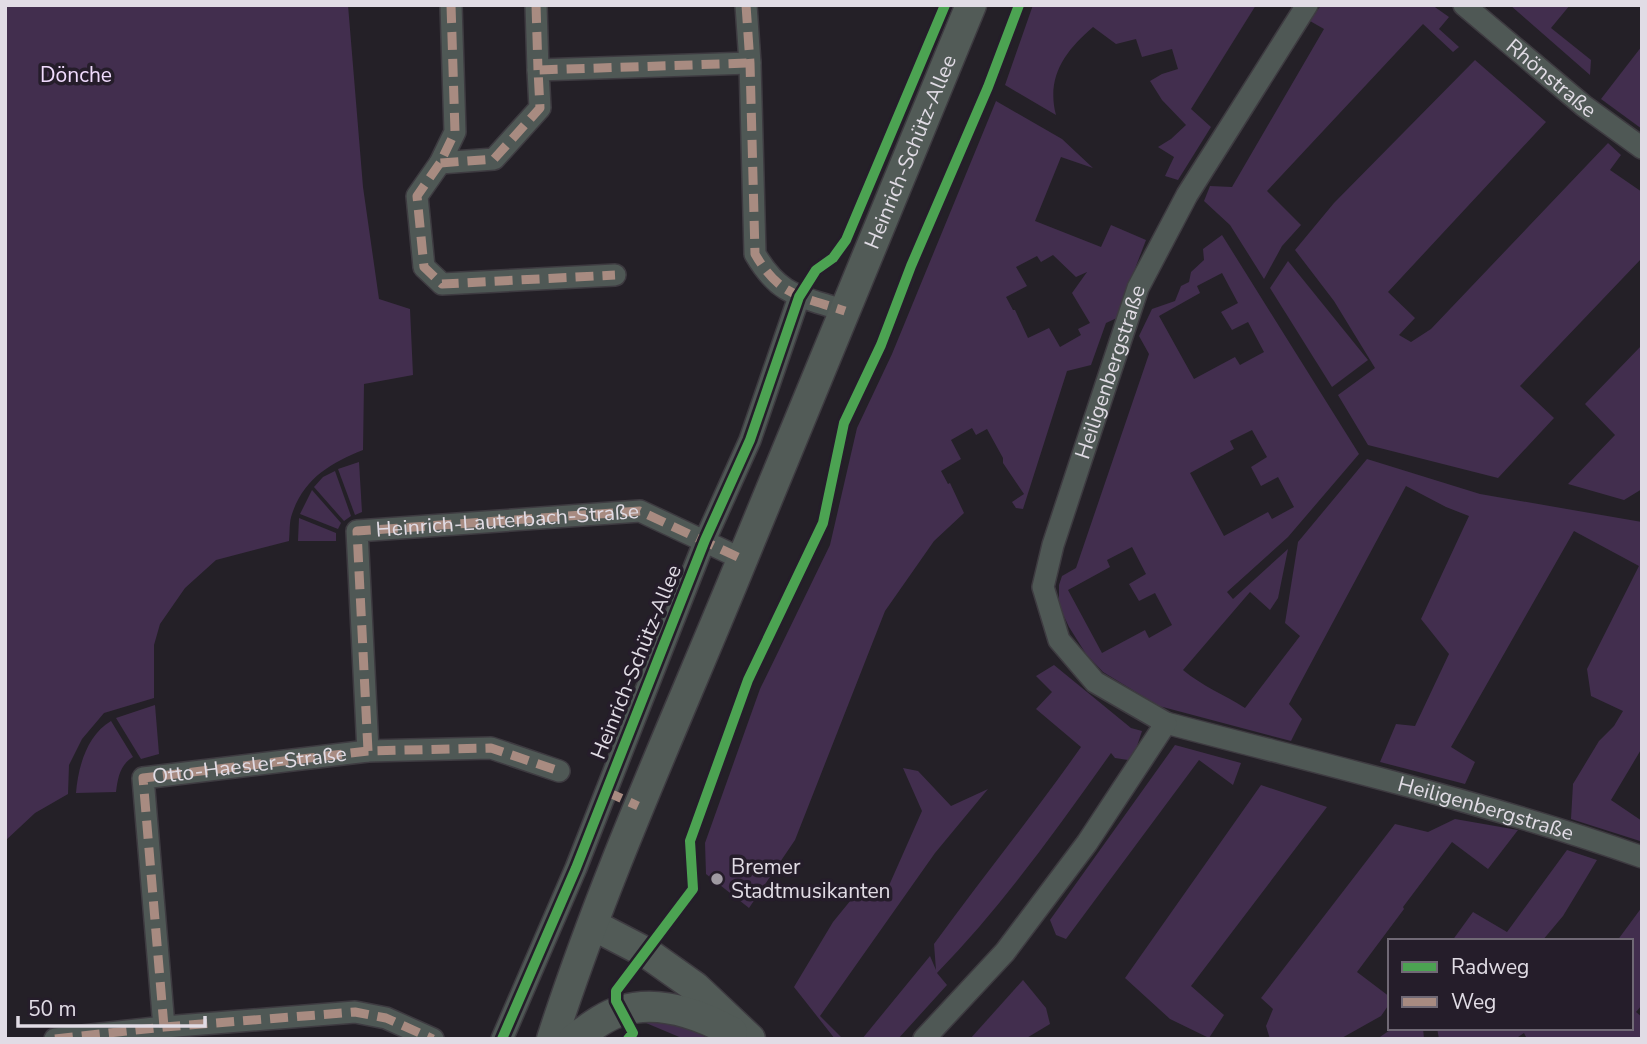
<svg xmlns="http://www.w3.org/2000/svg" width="1647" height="1044" font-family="'Nunito Sans',sans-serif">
  <rect width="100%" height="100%" fill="#242027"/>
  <g fill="#422e4e" fill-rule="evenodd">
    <path d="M 5,5 L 348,5 L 363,187 L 379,299 L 410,309 L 413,375 L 364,384 L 363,450 C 331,463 304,478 292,514 C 289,522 290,532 289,541 L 216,560 L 185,588 L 160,624 L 154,645 L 154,698 L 104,713 L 82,739 L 69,765 L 68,794 L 35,813 L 5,841 Z"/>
    <path d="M 1033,5 L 1256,5 L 1191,109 L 1211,127 L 1178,180 L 1165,176 L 1174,157 L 1158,147 L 1171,139 L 1186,125 L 1162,100 L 1150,81 L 1162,74 L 1178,69 L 1172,49 L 1142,57 L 1136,39 L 1116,44 L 1093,27 C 1065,51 1046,77 1056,115 L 1005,85 Z"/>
    <path d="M 1321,5 L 1432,5 L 1449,17 L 1439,29 L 1459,47 L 1453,52 L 1423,24 L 1267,191 L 1301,225 L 1282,246 L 1264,279 L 1230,225 L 1204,201 L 1210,186 L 1232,187 L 1324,29 L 1310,21 Z"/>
    <path d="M 1510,5 L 1570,5 L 1551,28 L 1591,60 L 1590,75 Z"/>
    <path d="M 1642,46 L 1642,129 L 1601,99 Z"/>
    <path d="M 1475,60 L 1546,122 L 1388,292 L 1415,318 L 1399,335 L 1411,342 L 1431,329 L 1608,143 L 1621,155 L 1610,170 L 1642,192 L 1642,258 L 1520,386 L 1554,418 L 1498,478 L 1368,445 L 1338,395 L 1375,368 L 1334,301 L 1295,250 L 1334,203 Z"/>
    <path d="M 996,101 L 1062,139 L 1093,168 L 1061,157 L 1035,221 L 1101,247 L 1111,225 L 1146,240 L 1123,300 L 1119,317 L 1106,323 L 1091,365 L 1067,371 L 1023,509 L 1016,508 L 1012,502 L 1024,494 L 1003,463 L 1003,458 L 987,429 L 976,435 L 972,428 L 951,440 L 961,459 L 941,471 L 948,484 L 950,483 L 964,513 L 934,541 L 885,611 L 795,840 L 749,908 L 706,874 L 705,843 L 760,689 L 830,545 L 857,428 L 892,354 ZM 1053,255 L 1076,277 L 1087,272 L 1072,293 L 1090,323 L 1078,329 L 1081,335 L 1060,347 L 1049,328 L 1028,338 L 1015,310 L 1013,310 L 1006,297 L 1027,286 L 1016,267 L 1037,256 L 1041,262 Z"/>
    <path d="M 1222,235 L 1359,454 L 1288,537 L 1227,592 L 1233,599 L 1288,549 L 1278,598 L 1270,610 L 1250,592 L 1183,670 C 1202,686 1225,695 1245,708 L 1300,636 L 1285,623 L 1298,542 L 1367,459 L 1480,494 L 1642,522 L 1642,748 L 1611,800 L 1642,821 L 1640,841 L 1571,819 L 1573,784 L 1599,741 L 1614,726 L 1623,711 L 1591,696 L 1587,669 L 1639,566 L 1574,531 L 1451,747 L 1475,762 L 1465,784 L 1380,762 L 1396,724 L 1415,726 L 1449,654 L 1421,619 L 1469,516 L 1446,507 L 1406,486 L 1289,704 L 1302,719 L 1291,741 L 1159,706 L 1103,672 L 1086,654 L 1069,627 L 1059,606 L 1059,585 L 1062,576 L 1076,568 L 1149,354 L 1139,336 L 1152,309 L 1175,301 L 1181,286 L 1189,282 L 1191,272 L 1204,260 L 1203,249 ZM 1222,273 L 1238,303 L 1221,312 L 1232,330 L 1248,322 L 1264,352 L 1240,365 L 1235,357 L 1194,379 L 1159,316 L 1200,293 L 1197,286 ZM 1252,430 L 1267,457 L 1251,467 L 1261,486 L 1278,477 L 1294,507 L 1272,519 L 1268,512 L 1224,536 L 1190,473 L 1234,449 L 1230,441 ZM 1132,547 L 1146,574 L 1129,584 L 1139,601 L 1155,593 L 1172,625 L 1149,638 L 1145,630 L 1102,653 L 1068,590 L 1110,567 L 1107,560 Z"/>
    <path d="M 1288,261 L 1368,360 L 1332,387 L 1270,288 Z"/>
    <path d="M 1642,345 L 1642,489 L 1624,500 L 1568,484 L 1615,435 L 1585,404 Z"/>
    <path d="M 359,462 L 362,512 L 355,515 L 338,469 Z"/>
    <path d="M 335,471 L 351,516 L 344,521 L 314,487 L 323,477 Z"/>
    <path d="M 312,490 L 341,523 L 338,529 L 300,514 Z"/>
    <path d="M 299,518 L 336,533 L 336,541 L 298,541 Z"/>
    <path d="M 1054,665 L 1131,728 L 1142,731 L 1135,752 L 1128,760 L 1115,758 L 1111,753 C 1057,829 1002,906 937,973 L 947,985 L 898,1039 L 862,1039 L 930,956 L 936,970 L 934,944 C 982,878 1034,814 1081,747 L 1036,709 L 1052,692 L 1036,676 Z"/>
    <path d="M 155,705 L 159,754 L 141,759 L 116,718 Z"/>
    <path d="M 111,721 L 133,757 C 120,765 118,777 116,792 L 76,793 C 78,767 87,735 111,721 Z"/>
    <path d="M 1175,745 L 1241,763 L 1233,785 L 1199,760 L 1066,939 L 1056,935 L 1050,920 Z"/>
    <path d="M 903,768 L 918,771 L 951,806 L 988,789 L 935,853 L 820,1016 L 843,1039 L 835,1039 L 794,987 L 833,922 L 855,895 L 887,890 L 922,811 Z"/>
    <path d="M 1261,785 L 1327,807 L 1191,986 L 1224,1015 L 1209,1038 L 1170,1019 L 1125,978 Z"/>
    <path d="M 1455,819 L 1518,830 L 1488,869 L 1452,842 L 1403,907 L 1404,909 L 1357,972 L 1390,997 L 1390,1003 L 1381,1016 L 1340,1039 L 1270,1039 L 1266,1026 L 1273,1009 L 1261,998 L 1395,824 L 1428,832 Z"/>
    <path d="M 1567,850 L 1597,860 L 1563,916 L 1542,941 L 1452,941 L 1473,912 L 1507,932 Z"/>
    <path d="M 1642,907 L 1642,1005 L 1636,1012 L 1642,1017 L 1642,1039 L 1527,1039 L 1524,1033 L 1515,1039 L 1439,1039 L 1437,1028 L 1631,1028 L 1631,941 L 1617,941 Z"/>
    <path d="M 1023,980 L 1046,1008 L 1050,1024 L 1025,1039 L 970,1039 Z"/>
    <path d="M 644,1019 L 679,1023 L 709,1039 L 684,1039 L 646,1023 Z"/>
    <path d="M 1393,1028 L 1423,1028 L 1424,1039 L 1377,1039 Z"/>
  </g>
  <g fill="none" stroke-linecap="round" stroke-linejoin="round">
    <g stroke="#3e3b41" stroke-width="24">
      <g id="minor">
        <path d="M 451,5 L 455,132 L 440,163 L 494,159 L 540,108 L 538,70 L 750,63"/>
        <path d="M 536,5 L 538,70"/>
        <path d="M 746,5 L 750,63 L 755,254 C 780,297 801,296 845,311"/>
        <path id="s1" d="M 1464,5 L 1584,106 L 1642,148"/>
        <path d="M 440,163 L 417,196 L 424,267 L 442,284 L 615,275"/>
        <path id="s2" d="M 1166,723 C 1325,765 1486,802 1642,857"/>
        <path id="s3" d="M 368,751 L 357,531 L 640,511 L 742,559"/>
        <path d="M 164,1027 L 143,778 L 368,751 L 491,748 L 559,771"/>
        <path d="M 55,1039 L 164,1027 L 355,1012 L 386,1018 L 433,1039"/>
        <path d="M 502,1039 L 576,868 L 705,540 L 750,440 L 799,297"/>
        <path id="s4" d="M 924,1039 L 1005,952 L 1087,843 L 1166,723 L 1095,682 L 1059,640 L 1043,587 L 1053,545 L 1138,288 L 1187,195 L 1307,5"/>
      </g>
    </g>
    <g stroke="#3e3b41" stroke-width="33">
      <g id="secondary">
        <path d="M 593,925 L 647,953 L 695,987 L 750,1039"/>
        <path id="s5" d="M 552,1039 C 605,875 677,719 742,560 C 818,375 895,190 971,5"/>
        <path d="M 574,1039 C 588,1029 604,1016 621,1011 C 659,999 699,1014 732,1032"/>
      </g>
    </g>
    <use href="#minor" stroke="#4f5855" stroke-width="21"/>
    <use href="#secondary" stroke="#525b57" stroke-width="30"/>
    <g stroke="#a88b81" stroke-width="9" stroke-dasharray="18 9" stroke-linecap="butt">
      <path d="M 451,5 L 455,132 L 440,163 L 494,159 L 540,108 L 538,70 L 750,63"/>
      <path d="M 536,5 L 538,70"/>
      <path d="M 746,5 L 750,63 L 755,254 C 780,297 801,296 845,311"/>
      <path d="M 440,163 L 417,196 L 424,267 L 442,284 L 615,275"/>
      <path d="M 368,751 L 357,531 L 640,511 L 742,559"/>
      <path d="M 605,791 L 638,806"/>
      <path id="s6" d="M 164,1027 L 143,778 L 368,751 L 491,748 L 559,771"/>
      <path d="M 55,1039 L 164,1027 L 355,1012 L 386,1018 L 433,1039"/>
    </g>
    <g stroke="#251d2a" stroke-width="15">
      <g id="cycleway">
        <path d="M 502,1039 L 576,868 L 705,540 L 750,440 L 799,297 L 816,270 L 833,258 L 846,240 L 945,5"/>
        <path d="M 628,1039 L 633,1033 L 616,1001 L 616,991 L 693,889 L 690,841 L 748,680 L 823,523 L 844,423 L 881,345 L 911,266 L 988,87 L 1019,5"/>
      </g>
    </g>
    <use href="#cycleway" stroke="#4ca352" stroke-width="10"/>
  </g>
  <circle fill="#9f9aa2" stroke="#251d2a" stroke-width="2.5" cx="717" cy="879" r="7"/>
  <g text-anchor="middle" stroke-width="7" stroke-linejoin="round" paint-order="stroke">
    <g font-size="21" fill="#f0dbfd" stroke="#251d2a">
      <text x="76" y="82">Dönche</text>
    </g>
    <g font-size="21" fill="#e1dce5" stroke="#251d2a">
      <text dy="7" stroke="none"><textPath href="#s1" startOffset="114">Rhönstraße</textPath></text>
      <text dy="7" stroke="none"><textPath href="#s5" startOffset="957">Heinrich-Schütz-Allee</textPath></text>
      <text dy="7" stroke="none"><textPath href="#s4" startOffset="817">Heiligenbergstraße</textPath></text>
      <text dy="7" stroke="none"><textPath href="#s3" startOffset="371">Heinrich-Lauterbach-Straße</textPath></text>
      <text transform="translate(636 662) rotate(-68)" y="7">Heinrich-Schütz-Allee</text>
      <text dy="7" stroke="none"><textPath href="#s6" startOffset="357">Otto-Haesler-Straße</textPath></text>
      <text dy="7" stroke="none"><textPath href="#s2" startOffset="331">Heiligenbergstraße</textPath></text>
    </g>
    <g font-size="21" fill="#e1dce5" stroke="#251d2a" text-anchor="start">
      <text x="731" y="874">Bremer<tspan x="731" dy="24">Stadtmusikanten</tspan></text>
    </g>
  </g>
  <rect width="1647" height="1044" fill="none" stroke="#e1dce5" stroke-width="14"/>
  <rect x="1388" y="939" width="245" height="91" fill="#251d2a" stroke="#706975" stroke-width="2"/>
  <rect x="1402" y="962" width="35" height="10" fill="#4ca352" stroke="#706975" stroke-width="2"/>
  <text x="1451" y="974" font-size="21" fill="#e1dce5">Radweg</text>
  <rect x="1402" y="997" width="35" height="10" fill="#a88b81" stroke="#706975" stroke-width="2"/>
  <text x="1451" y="1009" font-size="21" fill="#e1dce5">Weg</text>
  <path d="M18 1016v10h187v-10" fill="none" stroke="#e1dce5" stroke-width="3.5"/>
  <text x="28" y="1016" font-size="21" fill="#e1dce5" stroke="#251d2a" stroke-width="5" paint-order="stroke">50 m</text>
</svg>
